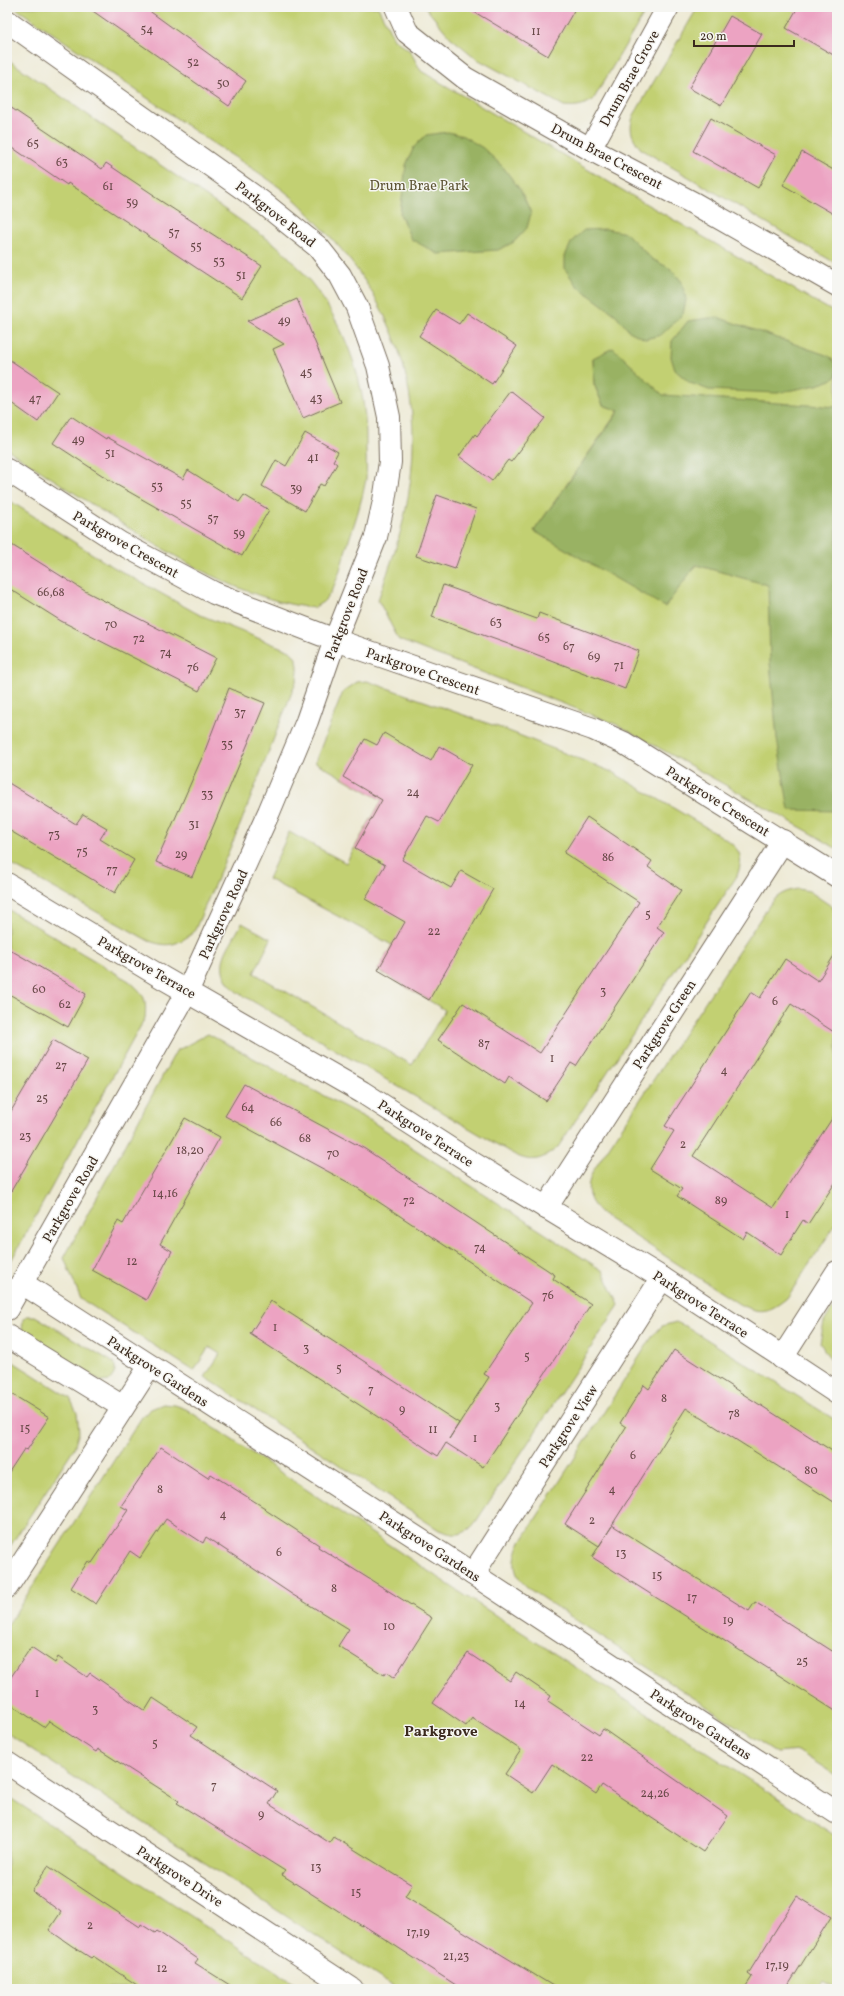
<svg xmlns="http://www.w3.org/2000/svg" width="844" height="1996" font-family="Vollkorn,serif">
  <rect width="100%" height="100%" fill="#f6f6f2"/>
  <filter id="ink" filterUnits="userSpaceOnUse"><feTurbulence type="fractalNoise" baseFrequency=".025" numOctaves="2"/><feDisplacementMap in="SourceGraphic" scale="8" xChannelSelector="R" yChannelSelector="G"/><feConvolveMatrix kernelMatrix="1 2 1 2 8 2 1 2 1" color-interpolation-filters="sRGB"/></filter>
  <filter id="wash" filterUnits="userSpaceOnUse"><feTurbulence type="fractalNoise" baseFrequency=".012" numOctaves="4" result="noise"/><feDisplacementMap in="SourceGraphic" scale="16" xChannelSelector="R" yChannelSelector="G"/><feGaussianBlur stdDeviation="0.9" result="paint"/><feColorMatrix in="noise" values="0 0 0 0 0 0 0 0 0 0 0 0 0 0 0 0 0 1.4 0 .05"/><feComposite in="paint" operator="in"/></filter>
  <g filter="url(#wash)">
    <rect width="100%" height="100%" fill="#ede9d3"/>
    <g fill="#c2d072" stroke="#7e7d48" fill-rule="evenodd">
      <path d="M 14,7 L 378,7 L 394,39 L 410,51 L 421,71 L 629,194 L 837,314 L 837,849 L 811,833 L 618,725 L 399,640 L 378,600 C 390,565 404,528 409,491 C 425,389 393,302 323,229 C 313,219 304,207 293,198 C 264,174 230,155 199,134 C 138,91 76,49 14,7 ZM 593,358 L 696,565 L 534,531 L 619,410 L 603,405 L 594,384 Z"/>
      <path d="M 425,7 L 648,7 L 593,100 C 583,106 576,107 564,106 L 477,59 L 450,37 Z"/>
      <path d="M 698,7 L 837,7 L 837,264 L 641,149 C 632,138 628,129 634,115 Z"/>
      <path d="M 7,59 L 276,245 C 335,298 368,369 366,448 C 366,458 367,469 366,479 C 362,501 355,522 348,543 C 342,560 338,585 326,599 C 323,603 317,605 314,608 C 252,601 196,569 145,538 C 98,509 53,479 7,449 Z"/>
      <path d="M 7,499 L 108,564 L 198,614 L 290,651 C 299,659 299,667 297,679 L 240,825 L 194,932 C 177,945 169,948 149,941 L 7,862 Z"/>
      <path d="M 367,681 L 501,728 L 612,772 L 721,836 C 739,849 745,854 737,876 L 558,1147 C 540,1163 528,1163 508,1151 L 237,992 C 209,967 228,950 242,923 L 271,939 L 254,973 L 412,1065 L 445,1010 L 378,970 L 392,945 L 268,879 L 289,832 L 346,863 L 382,800 L 315,762 L 343,692 L 357,682 Z"/>
      <path d="M 798,889 L 809,891 L 837,910 L 837,1222 L 787,1298 C 770,1312 760,1315 739,1304 L 601,1214 C 587,1199 585,1189 593,1171 L 770,904 C 778,895 785,891 798,889 Z"/>
      <path d="M 7,909 L 129,981 C 144,994 147,998 145,1018 L 7,1268 Z"/>
      <path d="M 208,1034 L 371,1121 L 603,1271 L 619,1305 L 477,1520 C 466,1536 456,1537 439,1530 L 205,1377 L 220,1354 L 209,1347 L 194,1371 L 81,1299 L 64,1258 L 176,1051 Z"/>
      <path d="M 837,1302 L 837,1365 L 832,1362 L 820,1343 L 824,1322 Z"/>
      <path d="M 27,1316 L 35,1316 L 114,1363 C 117,1371 114,1375 109,1381 L 102,1382 L 22,1331 L 23,1319 Z"/>
      <path d="M 676,1322 L 689,1328 L 837,1421 L 837,1776 L 798,1751 L 777,1753 L 532,1591 C 514,1577 511,1566 519,1545 L 652,1337 L 662,1326 Z"/>
      <path d="M 7,1358 L 70,1398 L 77,1413 L 79,1432 L 74,1448 L 7,1551 Z"/>
      <path d="M 163,1404 L 175,1405 L 186,1409 L 455,1589 L 837,1837 L 837,1989 L 823,1981 L 818,1989 L 397,1989 L 7,1733 L 7,1626 L 142,1417 L 151,1409 Z"/>
      <path d="M 7,1796 L 303,1989 L 7,1989 Z"/>
    </g>
    <g fill="#99b264" stroke="#6a6e41">
      <path d="M 448,132 L 463,136 L 483,148 L 503,167 L 521,191 L 531,213 L 527,228 L 514,242 L 498,250 L 438,254 L 411,239 L 400,214 L 406,165 L 414,147 L 426,135 Z"/>
      <path d="M 606,229 L 626,233 L 652,259 L 671,269 L 682,282 L 686,300 L 683,314 L 661,335 L 645,339 L 629,331 L 616,315 L 577,286 L 565,269 L 565,256 L 572,241 L 584,230 Z"/>
      <path d="M 717,317 L 829,356 L 836,364 L 837,375 L 831,380 L 817,385 L 777,393 L 709,390 L 690,383 L 675,370 L 671,357 L 672,341 L 688,321 Z"/>
      <path d="M 613,348 L 663,395 L 837,407 L 837,811 L 789,810 L 777,739 L 770,662 L 768,585 L 696,565 L 665,607 L 534,531 L 619,411 L 603,405 L 594,384 L 593,358 Z"/>
    </g>
    <g id="blocks">
      <g fill="#eca3c2">
        <path d="M 87,7 L 144,7 L 246,81 L 229,106 Z"/>
        <path d="M 466,7 L 576,7 L 548,56 Z"/>
        <path d="M 798,7 L 837,7 L 837,57 L 786,28 Z"/>
        <path d="M 730,16 L 762,34 L 721,106 L 689,88 Z"/>
        <path d="M 7,105 L 102,169 L 106,163 L 154,195 L 153,196 L 262,266 L 242,298 L 68,183 L 67,185 L 7,144 Z"/>
        <path d="M 711,118 L 776,155 L 758,188 L 693,151 Z"/>
        <path d="M 802,152 L 837,172 L 837,216 L 783,185 Z"/>
        <path d="M 297,299 L 340,402 L 303,418 L 273,349 L 284,344 L 247,321 Z"/>
        <path d="M 436,310 L 459,324 L 467,313 L 517,346 L 492,384 L 419,336 Z"/>
        <path d="M 7,358 L 58,392 L 38,422 L 7,400 Z"/>
        <path d="M 511,391 L 545,418 L 511,462 L 508,460 L 492,481 L 459,456 L 475,434 L 477,436 Z"/>
        <path d="M 71,416 L 106,439 L 107,437 L 183,479 L 188,470 L 239,502 L 244,495 L 269,510 L 242,556 L 117,485 L 53,443 Z"/>
        <path d="M 305,433 L 338,452 L 333,461 L 337,464 L 324,486 L 320,484 L 305,511 L 262,486 L 276,460 L 286,466 Z"/>
        <path d="M 437,495 L 476,509 L 455,569 L 416,556 Z"/>
        <path d="M 7,542 L 85,591 L 216,658 L 199,691 L 61,621 L 7,587 Z"/>
        <path d="M 443,585 L 537,619 L 539,613 L 639,651 L 625,689 L 525,650 L 432,617 Z"/>
        <path d="M 229,688 L 265,703 L 192,877 L 156,862 L 204,753 Z"/>
        <path d="M 384,733 L 431,761 L 439,746 L 472,765 L 439,822 L 427,816 L 402,860 L 451,888 L 461,871 L 493,889 L 429,1000 L 378,970 L 405,922 L 365,899 L 385,865 L 355,848 L 382,800 L 343,777 L 365,739 L 377,745 Z"/>
        <path d="M 7,782 L 76,824 L 83,814 L 107,828 L 100,839 L 134,860 L 115,893 L 7,829 Z"/>
        <path d="M 587,817 L 652,861 L 648,867 L 681,890 L 657,927 L 664,932 L 576,1066 L 571,1063 L 546,1101 L 509,1077 L 505,1084 L 438,1040 L 463,1003 L 540,1053 L 639,902 L 564,853 Z"/>
        <path d="M 7,948 L 86,994 L 68,1027 L 7,993 Z"/>
        <path d="M 837,951 L 837,1034 L 791,1004 L 693,1156 L 773,1208 L 837,1111 L 837,1180 L 808,1224 L 803,1220 L 781,1255 L 747,1232 L 743,1239 L 677,1196 L 682,1189 L 650,1169 L 674,1131 L 665,1126 L 751,992 L 760,998 L 785,959 L 818,981 Z"/>
        <path d="M 53,1040 L 88,1060 L 7,1198 L 7,1118 Z"/>
        <path d="M 244,1084 L 365,1149 L 555,1275 L 553,1279 L 591,1304 L 483,1467 L 446,1443 L 438,1456 L 250,1334 L 271,1301 L 459,1423 L 449,1439 L 489,1377 L 484,1374 L 532,1303 L 353,1185 L 225,1116 Z"/>
        <path d="M 185,1118 L 220,1137 L 160,1244 L 172,1251 L 146,1300 L 92,1270 L 118,1221 L 123,1224 Z"/>
        <path d="M 674,1350 L 837,1454 L 837,1504 L 686,1408 L 612,1525 L 749,1611 L 755,1602 L 837,1654 L 837,1712 L 592,1557 L 612,1526 L 599,1546 L 565,1524 L 626,1427 L 620,1423 L 644,1385 L 649,1389 Z"/>
        <path d="M 7,1391 L 49,1417 L 27,1450 L 24,1449 L 7,1475 Z"/>
        <path d="M 161,1447 L 208,1478 L 211,1474 L 265,1508 L 264,1509 L 319,1545 L 318,1547 L 432,1618 L 394,1678 L 386,1672 L 384,1675 L 338,1646 L 349,1629 L 293,1595 L 206,1537 L 203,1543 L 166,1519 L 140,1558 L 130,1551 L 96,1604 L 71,1588 L 88,1561 L 92,1563 L 128,1510 L 121,1506 Z"/>
        <path d="M 31,1647 L 55,1663 L 58,1657 L 87,1677 L 90,1673 L 145,1711 L 153,1698 L 197,1727 L 191,1735 L 277,1791 L 269,1804 L 330,1843 L 334,1837 L 412,1885 L 405,1896 L 558,1989 L 462,1989 L 363,1925 L 362,1926 L 282,1875 L 285,1871 L 177,1803 L 179,1801 L 98,1749 L 96,1752 L 49,1721 L 44,1727 L 7,1702 L 7,1683 Z"/>
        <path d="M 468,1653 L 510,1681 L 516,1672 L 551,1696 L 548,1701 L 599,1735 L 603,1729 L 728,1816 L 703,1852 L 602,1785 L 596,1794 L 552,1764 L 533,1793 L 505,1774 L 521,1750 L 472,1718 L 466,1726 L 433,1703 Z"/>
        <path d="M 48,1866 L 140,1927 L 141,1924 L 155,1933 L 157,1931 L 198,1959 L 195,1963 L 236,1989 L 143,1989 L 93,1956 L 91,1958 L 72,1946 L 49,1930 L 61,1912 L 32,1891 Z"/>
        <path d="M 797,1896 L 831,1917 L 786,1989 L 744,1989 L 752,1977 L 748,1974 Z"/>
      </g>
    </g>
  </g>
  <g filter="url(#ink)">
    <use href="#blocks" fill-opacity="0" stroke="#796d5d" stroke-width="1"/>
    <g fill="none" stroke-linecap="round" stroke-linejoin="round">
      <g stroke="#796d5d" stroke-width="24">
        <g id="street">
          <path d="M 396,7 L 407,32 L 465,78 L 590,149 L 695,204 L 837,285"/>
          <path d="M 7,21 L 262,202 L 318,247 L 340,275 L 357,307 L 378,366 L 389,417 L 390,462 L 384,501 L 376,537 L 335,640 L 307,721 L 269,812 L 187,992 L 7,1309"/>
          <path d="M 590,149 L 668,7"/>
          <path d="M 7,470 L 120,543 L 214,593 L 335,640 L 593,729 L 624,743 L 837,876"/>
          <path d="M 7,884 L 163,978 L 362,1092 L 466,1159 L 662,1278 L 837,1393"/>
          <path d="M 546,1208 L 783,841"/>
          <path d="M 22,1283 L 473,1574 L 837,1813"/>
          <path d="M 7,1336 L 123,1407"/>
          <path d="M 782,1358 L 837,1272"/>
          <path d="M 473,1574 L 662,1278"/>
          <path d="M 7,1587 L 150,1366"/>
          <path d="M 7,1763 L 352,1989"/>
        </g>
      </g>
      <use href="#street" stroke="#fff" stroke-width="22"/>
    </g>
  </g>
  <g text-anchor="middle" stroke-width="3" stroke-linejoin="round" paint-order="stroke">
    <g font-size="12" fill="#674847">
      <text x="147" y="33">54</text>
      <text x="536" y="35">11</text>
      <text x="193" y="66">52</text>
      <text x="223" y="87">50</text>
      <text x="33" y="147">65</text>
      <text x="62" y="166">63</text>
      <text x="108" y="190">61</text>
      <text x="132" y="206">59</text>
      <text x="174" y="236">57</text>
      <text x="196" y="250">55</text>
      <text x="219" y="265">53</text>
      <text x="241" y="279">51</text>
      <text x="284" y="324">49</text>
      <text x="306" y="376">45</text>
      <text x="35" y="402">47</text>
      <text x="316" y="402">43</text>
      <text x="78" y="443">49</text>
      <text x="110" y="457">51</text>
      <text x="313" y="461">41</text>
      <text x="157" y="490">53</text>
      <text x="296" y="492">39</text>
      <text x="186" y="507">55</text>
      <text x="213" y="522">57</text>
      <text x="239" y="537">59</text>
      <text x="51" y="596">66,68</text>
      <text x="496" y="626">63</text>
      <text x="111" y="628">70</text>
      <text x="544" y="641">65</text>
      <text x="139" y="642">72</text>
      <text x="569" y="650">67</text>
      <text x="166" y="656">74</text>
      <text x="594" y="660">69</text>
      <text x="619" y="669">71</text>
      <text x="193" y="671">76</text>
      <text x="240" y="716">37</text>
      <text x="227" y="748">35</text>
      <text x="413" y="796">24</text>
      <text x="207" y="798">33</text>
      <text x="194" y="828">31</text>
      <text x="54" y="838">73</text>
      <text x="82" y="855">75</text>
      <text x="181" y="858">29</text>
      <text x="608" y="861">86</text>
      <text x="112" y="873">77</text>
      <text x="648" y="918">5</text>
      <text x="434" y="935">22</text>
      <text x="39" y="993">60</text>
      <text x="603" y="995">3</text>
      <text x="775" y="1005">6</text>
      <text x="65" y="1008">62</text>
      <text x="484" y="1047">87</text>
      <text x="552" y="1062">1</text>
      <text x="61" y="1069">27</text>
      <text x="724" y="1074">4</text>
      <text x="42" y="1102">25</text>
      <text x="248" y="1111">64</text>
      <text x="276" y="1126">66</text>
      <text x="25" y="1140">23</text>
      <text x="305" y="1142">68</text>
      <text x="683" y="1148">2</text>
      <text x="190" y="1154">18,20</text>
      <text x="333" y="1157">70</text>
      <text x="165" y="1197">14,16</text>
      <text x="409" y="1204">72</text>
      <text x="721" y="1204">89</text>
      <text x="787" y="1218">1</text>
      <text x="480" y="1251">74</text>
      <text x="132" y="1265">12</text>
      <text x="548" y="1299">76</text>
      <text x="275" y="1331">1</text>
      <text x="306" y="1352">3</text>
      <text x="527" y="1360">5</text>
      <text x="339" y="1372">5</text>
      <text x="371" y="1393">7</text>
      <text x="664" y="1402">8</text>
      <text x="497" y="1410">3</text>
      <text x="402" y="1413">9</text>
      <text x="734" y="1417">78</text>
      <text x="25" y="1432">15</text>
      <text x="433" y="1433">11</text>
      <text x="475" y="1442">1</text>
      <text x="633" y="1459">6</text>
      <text x="811" y="1474">80</text>
      <text x="160" y="1493">8</text>
      <text x="612" y="1493">4</text>
      <text x="223" y="1518">4</text>
      <text x="592" y="1524">2</text>
      <text x="279" y="1556">6</text>
      <text x="621" y="1557">13</text>
      <text x="657" y="1579">15</text>
      <text x="334" y="1592">8</text>
      <text x="692" y="1601">17</text>
      <text x="728" y="1624">19</text>
      <text x="389" y="1630">10</text>
      <text x="802" y="1665">25</text>
      <text x="37" y="1697">1</text>
      <text x="520" y="1707">14</text>
      <text x="95" y="1713">3</text>
      <text x="155" y="1747">5</text>
      <text x="587" y="1761">22</text>
      <text x="214" y="1789">7</text>
      <text x="655" y="1797">24,26</text>
      <text x="261" y="1818">9</text>
      <text x="316" y="1871">13</text>
      <text x="356" y="1896">15</text>
      <text x="90" y="1929">2</text>
      <text x="418" y="1936">17,19</text>
      <text x="456" y="1960">21,23</text>
      <text x="777" y="1969">17,19</text>
      <text x="162" y="1972">12</text>
    </g>
    <g font-size="14" fill="#3b2a1e" stroke="#f6f6f2">
      <text transform="translate(629 78) rotate(-61)" y="5">Drum Brae Grove</text>
      <text transform="translate(607 156) rotate(28)" y="5">Drum Brae Crescent</text>
      <text transform="translate(276 214) rotate(38)" y="5">Parkgrove Road</text>
      <text transform="translate(126 544) rotate(30)" y="5">Parkgrove Crescent</text>
      <text transform="translate(346 614) rotate(-69)" y="5">Parkgrove Road</text>
      <text transform="translate(423 671) rotate(19)" y="5">Parkgrove Crescent</text>
      <text transform="translate(718 801) rotate(32)" y="5">Parkgrove Crescent</text>
      <text transform="translate(223 914) rotate(-65)" y="5">Parkgrove Road</text>
      <text transform="translate(147 967) rotate(30)" y="5">Parkgrove Terrace</text>
      <text transform="translate(664 1024) rotate(-57)" y="5">Parkgrove Green</text>
      <text transform="translate(426 1133) rotate(33)" y="5">Parkgrove Terrace</text>
      <text transform="translate(70 1199) rotate(-60)" y="5">Parkgrove Road</text>
      <text transform="translate(701 1304) rotate(33)" y="5">Parkgrove Terrace</text>
      <text transform="translate(158 1371) rotate(33)" y="5">Parkgrove Gardens</text>
      <text transform="translate(568 1426) rotate(-57)" y="5">Parkgrove View</text>
      <text transform="translate(430 1546) rotate(33)" y="5">Parkgrove Gardens</text>
      <text transform="translate(701 1724) rotate(33)" y="5">Parkgrove Gardens</text>
      <text transform="translate(180 1876) rotate(33)" y="5">Parkgrove Drive</text>
    </g>
    <g font-size="14" fill="#5d5433" stroke="#f6f6f2">
      <text x="419" y="190">Drum Brae Park</text>
    </g>
    <g font-size="15" font-weight="bold" fill="#3b2a1e" stroke="#f6f6f2">
      <text x="441" y="1736">Parkgrove</text>
    </g>
  </g>
  <rect width="844" height="1996" fill="none" stroke="#f6f6f2" stroke-width="24"/>
  <path d="M694 40v6h100v-6" fill="none" stroke="#3b2a1e" stroke-width="2"/>
  <text x="700" y="40" font-size="12" fill="#3b2a1e" stroke="#f6f6f2" stroke-width="3" paint-order="stroke">20 m</text>
</svg>
